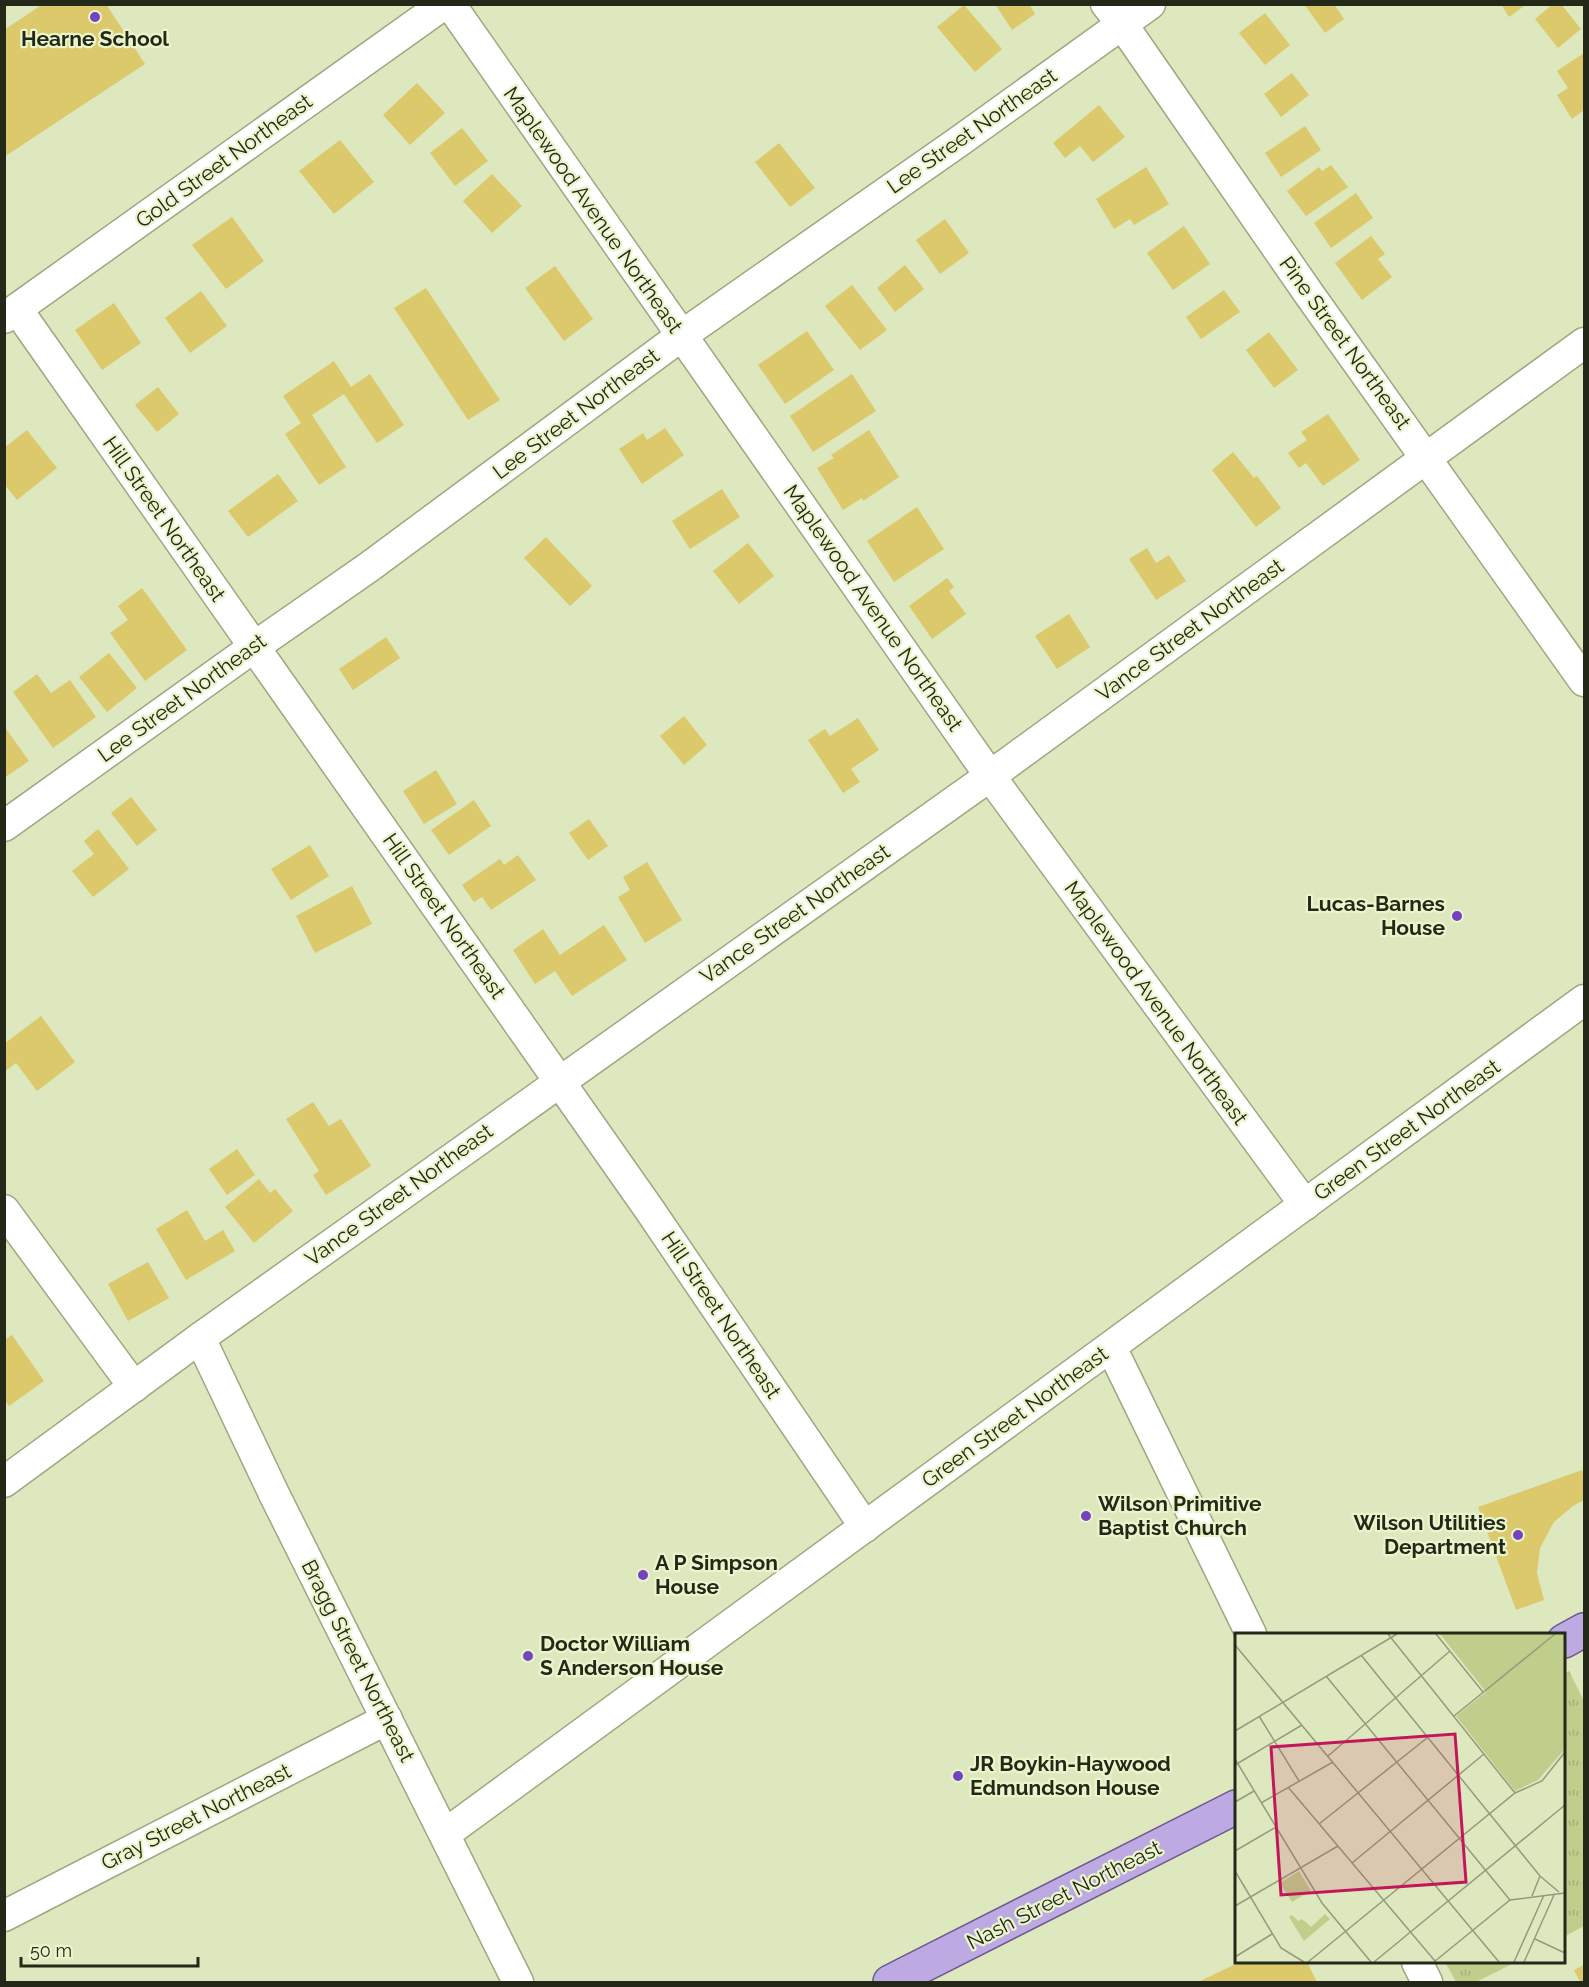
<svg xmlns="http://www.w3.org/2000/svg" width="1589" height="1987" font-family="Raleway,sans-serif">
  <defs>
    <pattern id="park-tufts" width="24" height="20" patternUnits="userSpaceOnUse" patternTransform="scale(1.5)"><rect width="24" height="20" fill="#bfce8b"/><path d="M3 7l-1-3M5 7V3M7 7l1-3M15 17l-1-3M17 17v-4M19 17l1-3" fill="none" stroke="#a4b177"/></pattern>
  </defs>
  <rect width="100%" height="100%" fill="#dee8bf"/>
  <g fill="url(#park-tufts)">
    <path d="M 1569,1671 L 1584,1701 L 1584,1926 L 1564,1937 L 1564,1674 Z"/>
    <path d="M 1445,1962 L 1516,1962 L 1476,1982 L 1456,1982 Z"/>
  </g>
  <g fill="#dbc96b">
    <path d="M 43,4 L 106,4 L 145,64 L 4,157 L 4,30 Z"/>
    <path d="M 995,4 L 1029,4 L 1035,14 L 1012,30 Z"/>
    <path d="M 1304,4 L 1334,4 L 1344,19 L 1325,33 Z"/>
    <path d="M 1501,4 L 1527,4 L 1509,17 Z"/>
    <path d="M 1553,4 L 1561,4 L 1581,29 L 1558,48 L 1535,19 Z"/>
    <path d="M 964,5 L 1002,49 L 975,72 L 937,27 Z"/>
    <path d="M 1265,13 L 1290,45 L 1265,65 L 1239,33 Z"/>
    <path d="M 1584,53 L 1584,110 L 1572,119 L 1557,95 L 1568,88 L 1557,71 Z"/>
    <path d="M 1292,73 L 1309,95 L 1281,117 L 1264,94 Z"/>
    <path d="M 417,83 L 445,113 L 410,145 L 383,115 Z"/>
    <path d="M 1099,105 L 1125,137 L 1093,162 L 1080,146 L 1065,158 L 1053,143 Z"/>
    <path d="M 1305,126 L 1321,150 L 1281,177 L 1265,153 Z"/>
    <path d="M 462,128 L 488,161 L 455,186 L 430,153 Z"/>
    <path d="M 340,140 L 374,182 L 334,214 L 299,171 Z"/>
    <path d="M 779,143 L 815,188 L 790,207 L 755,162 Z"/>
    <path d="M 1331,165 L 1348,187 L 1306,216 L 1287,191 L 1319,167 L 1322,171 Z"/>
    <path d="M 1146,167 L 1169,204 L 1134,225 L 1130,219 L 1114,229 L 1096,199 Z"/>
    <path d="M 492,174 L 522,206 L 492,233 L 463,201 Z"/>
    <path d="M 1356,193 L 1373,218 L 1331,248 L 1314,223 Z"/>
    <path d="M 232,217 L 264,261 L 226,289 L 192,245 Z"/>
    <path d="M 945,219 L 969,253 L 940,274 L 916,240 Z"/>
    <path d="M 1184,226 L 1210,264 L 1173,290 L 1147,253 Z"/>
    <path d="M 1371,236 L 1385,254 L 1378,259 L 1392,277 L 1362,300 L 1335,263 Z"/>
    <path d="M 905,265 L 924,289 L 895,312 L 877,288 Z"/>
    <path d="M 555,266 L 593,319 L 564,341 L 525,288 Z"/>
    <path d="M 852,285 L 887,330 L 860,350 L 825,306 Z"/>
    <path d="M 426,288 L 500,400 L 468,420 L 394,308 Z"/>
    <path d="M 1224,290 L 1240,312 L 1201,339 L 1186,317 Z"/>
    <path d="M 201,291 L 227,326 L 190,353 L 165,318 Z"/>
    <path d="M 114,303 L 141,343 L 102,370 L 75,330 Z"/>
    <path d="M 807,331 L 834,370 L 785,404 L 758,365 Z"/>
    <path d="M 1269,332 L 1298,370 L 1274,388 L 1246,350 Z"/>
    <path d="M 334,361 L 351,387 L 370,374 L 404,425 L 377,443 L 344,394 L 312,415 L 346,467 L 319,485 L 285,434 L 301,423 L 283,396 Z"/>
    <path d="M 852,374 L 876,411 L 813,452 L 790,416 Z"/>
    <path d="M 158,387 L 179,414 L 157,432 L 135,405 Z"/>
    <path d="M 1328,414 L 1360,460 L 1323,486 L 1306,463 L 1299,468 L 1288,453 L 1307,440 L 1301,432 Z"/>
    <path d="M 665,428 L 684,455 L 642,484 L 619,449 L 643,433 L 647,440 Z"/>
    <path d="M 27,430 L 57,468 L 17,500 L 4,484 L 4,448 Z"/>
    <path d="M 869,430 L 899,477 L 863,501 L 862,498 L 843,510 L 817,468 L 834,458 L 831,455 Z"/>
    <path d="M 1233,452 L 1254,478 L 1257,476 L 1281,508 L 1256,527 L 1212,470 Z"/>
    <path d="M 278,474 L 298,501 L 248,537 L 228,511 Z"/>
    <path d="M 722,489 L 740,517 L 690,549 L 672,521 Z"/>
    <path d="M 917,507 L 944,549 L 894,582 L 867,541 Z"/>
    <path d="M 546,537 L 592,586 L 570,606 L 524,558 Z"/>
    <path d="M 748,543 L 774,576 L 739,604 L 713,571 Z"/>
    <path d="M 1147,548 L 1156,563 L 1169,555 L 1186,581 L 1156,600 L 1129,559 Z"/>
    <path d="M 947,578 L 954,587 L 949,591 L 966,614 L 932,639 L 909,606 Z"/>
    <path d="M 142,588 L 187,650 L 145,681 L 110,633 L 128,620 L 118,606 Z"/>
    <path d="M 1069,614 L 1090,647 L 1057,669 L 1035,636 Z"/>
    <path d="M 386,637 L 400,658 L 353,690 L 339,669 Z"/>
    <path d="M 109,653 L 137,688 L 107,712 L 79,677 Z"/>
    <path d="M 37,674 L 51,693 L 70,680 L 96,717 L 53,748 L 13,692 Z"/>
    <path d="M 684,716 L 707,745 L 684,765 L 660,736 Z"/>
    <path d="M 858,718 L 879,750 L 851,769 L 860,782 L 843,793 L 808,740 L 825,729 L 830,736 Z"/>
    <path d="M 4,726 L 29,761 L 4,778 Z"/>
    <path d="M 436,770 L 457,804 L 424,824 L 403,791 Z"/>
    <path d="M 131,797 L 157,830 L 137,846 L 111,813 Z"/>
    <path d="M 474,800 L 491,826 L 449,855 L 431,830 Z"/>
    <path d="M 589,819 L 608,846 L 588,860 L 569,833 Z"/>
    <path d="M 98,829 L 129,869 L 93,897 L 72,871 L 94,854 L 84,841 Z"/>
    <path d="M 310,845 L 329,876 L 291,900 L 271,869 Z"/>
    <path d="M 518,855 L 536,880 L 491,910 L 482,897 L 474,902 L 462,885 L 500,859 L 504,865 Z"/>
    <path d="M 647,862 L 682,920 L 645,943 L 618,897 L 630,890 L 623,877 Z"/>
    <path d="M 352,886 L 372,924 L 315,953 L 296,916 Z"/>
    <path d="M 604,925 L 627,960 L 572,996 L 555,971 L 535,984 L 513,950 L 543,929 L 560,955 Z"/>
    <path d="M 41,1016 L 75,1062 L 37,1091 L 16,1063 L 4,1072 L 4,1044 Z"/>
    <path d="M 313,1102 L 329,1126 L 341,1119 L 371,1166 L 326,1195 L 313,1175 L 319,1171 L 286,1119 Z"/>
    <path d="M 237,1149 L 255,1175 L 227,1195 L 209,1169 Z"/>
    <path d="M 259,1179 L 270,1193 L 275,1189 L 293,1211 L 254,1243 L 225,1207 Z"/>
    <path d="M 187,1210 L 205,1241 L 223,1230 L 235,1251 L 186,1280 L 156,1229 Z"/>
    <path d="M 148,1262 L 169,1298 L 128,1321 L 108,1284 Z"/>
    <path d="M 12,1335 L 44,1381 L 9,1406 L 4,1399 L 4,1340 Z"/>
    <path d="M 1582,1470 L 1584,1477 L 1584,1500 L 1573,1506 L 1554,1522 L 1540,1548 L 1537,1573 L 1544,1600 L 1516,1610 L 1478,1507 Z"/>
    <path d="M 1240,1962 L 1307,1962 L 1317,1982 L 1198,1982 Z"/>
    <path d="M 1584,1965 L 1584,1982 L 1580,1982 L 1574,1970 Z"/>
  </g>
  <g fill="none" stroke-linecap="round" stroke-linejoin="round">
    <g stroke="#9ea780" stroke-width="33">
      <g id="minor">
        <path d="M 450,4 L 990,776 L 1305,1205"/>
        <path d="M 1106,4 L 1122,24 L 1309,294 L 1584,681"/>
        <path d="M 17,309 L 649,1209 L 865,1527"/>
        <path d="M 4,318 L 444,4"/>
        <path d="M 4,826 L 254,647 L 369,567 L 681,336 L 961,140 L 1150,4"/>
        <path d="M 4,1210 L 134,1387"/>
        <path d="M 200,1338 L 274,1494 L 518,1982"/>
        <path d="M 1111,1347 L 1251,1634"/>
        <path d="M 4,1482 L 200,1338 L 990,776 L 1584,343"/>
        <path d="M 445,1834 L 1584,1000"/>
        <path d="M 4,1916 L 387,1719"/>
        <path d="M 1417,1962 L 1427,1982"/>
      </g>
    </g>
    <g stroke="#6c588f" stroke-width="36">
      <g id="major">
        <path d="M 1564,1641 L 1584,1630"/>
        <path d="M 890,1982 L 1236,1807"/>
      </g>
    </g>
    <use href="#minor" stroke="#fff" stroke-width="30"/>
    <use href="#major" stroke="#beaae2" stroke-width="33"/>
  </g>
  <g fill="#7544bc" stroke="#ebf5cc" stroke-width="2">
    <circle cx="95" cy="17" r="6"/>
    <circle cx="1457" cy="916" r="6"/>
    <circle cx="1086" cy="1516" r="6"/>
    <circle cx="1518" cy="1535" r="6"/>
    <circle cx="643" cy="1575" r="6"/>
    <circle cx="528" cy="1656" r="6"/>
    <circle cx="958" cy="1776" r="6"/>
  </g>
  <g text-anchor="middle" stroke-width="4.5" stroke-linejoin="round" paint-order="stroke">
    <g font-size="21" font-weight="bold" fill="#242818" stroke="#ebf5cc" text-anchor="start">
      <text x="95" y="46" text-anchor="middle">Hearne School</text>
      <text x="1445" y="911" text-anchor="end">Lucas-Barnes<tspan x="1445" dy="24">House</tspan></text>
      <text x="1098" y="1511">Wilson Primitive<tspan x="1098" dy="24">Baptist Church</tspan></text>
      <text x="1506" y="1530" text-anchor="end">Wilson Utilities<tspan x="1506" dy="24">Department</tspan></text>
      <text x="655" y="1570">A P Simpson<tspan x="655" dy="24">House</tspan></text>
      <text x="540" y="1651">Doctor William<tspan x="540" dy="24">S Anderson House</tspan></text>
      <text x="970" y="1771">JR Boykin-Haywood<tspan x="970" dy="24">Edmundson House</tspan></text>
    </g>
    <g font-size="21" fill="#242818" stroke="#ebf5cc">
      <text transform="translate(972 131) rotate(-35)" y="7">Lee Street Northeast</text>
      <text transform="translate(224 161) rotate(-36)" y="7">Gold Street Northeast</text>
      <text transform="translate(593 210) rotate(55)" y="7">Maplewood Avenue Northeast</text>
      <text transform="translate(1345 343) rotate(54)" y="7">Pine Street Northeast</text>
      <text transform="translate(576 414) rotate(-37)" y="7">Lee Street Northeast</text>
      <text transform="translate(164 519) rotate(55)" y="7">Hill Street Northeast</text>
      <text transform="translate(873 608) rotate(55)" y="7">Maplewood Avenue Northeast</text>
      <text transform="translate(1190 630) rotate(-36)" y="7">Vance Street Northeast</text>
      <text transform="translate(182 698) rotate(-36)" y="7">Lee Street Northeast</text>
      <text transform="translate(795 914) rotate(-35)" y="7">Vance Street Northeast</text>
      <text transform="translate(444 916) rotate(55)" y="7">Hill Street Northeast</text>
      <text transform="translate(1156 1003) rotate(54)" y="7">Maplewood Avenue Northeast</text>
      <text transform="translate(1407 1130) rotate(-36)" y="7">Green Street Northeast</text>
      <text transform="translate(399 1195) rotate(-36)" y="7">Vance Street Northeast</text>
      <text transform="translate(721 1315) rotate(56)" y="7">Hill Street Northeast</text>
      <text transform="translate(1015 1417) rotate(-36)" y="7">Green Street Northeast</text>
      <text transform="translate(358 1661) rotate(63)" y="7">Bragg Street Northeast</text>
      <text transform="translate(196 1817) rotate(-27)" y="7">Gray Street Northeast</text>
      <text transform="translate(1064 1895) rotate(-27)" y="7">Nash Street Northeast</text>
    </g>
  </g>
  <g transform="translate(1235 1633)">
    <rect width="330" height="330" fill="#dee8bf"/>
    <path d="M 205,1 L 330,1 L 330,116 L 303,147 L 280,158 L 221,83 L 251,59 Z" fill="#bfce8b"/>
    <path d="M 64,238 L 76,258 L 57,269 L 45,250 ZM 90,281 L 95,286 L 69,308 L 54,284 L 57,282 L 63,288 L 67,286 L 76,294 Z" fill="#bfce8b"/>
    <path fill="none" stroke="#949b7c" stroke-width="1.5" d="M 153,1 L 280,160M 201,1 L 248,59M 0,12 L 264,329M 126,22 L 305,243 L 324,259M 91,43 L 275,267M 24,83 L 64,148M 219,83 L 320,1M 0,98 L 162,1M 93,123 L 215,18M 0,126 L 87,270 L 136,329M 0,132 L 67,92M 53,154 L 200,328M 0,169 L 19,158M 26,170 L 98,129M 84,191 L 192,105M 0,218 L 41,194M 117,230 L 249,121M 0,238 L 46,315 L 69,329M 297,263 L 305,243M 0,273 L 103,213M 300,306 L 330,320M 0,324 L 37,301M 73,329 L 280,160 L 307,148 L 330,119M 139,329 L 330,172M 199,329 L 275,267 L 330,260M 279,329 L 309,262M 289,329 L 319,262"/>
    <path fill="#c2185b" fill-opacity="0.15" stroke="#c2185b" stroke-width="3" d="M 220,101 L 231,249 L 46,262 L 36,114 Z"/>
    <rect width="330" height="330" fill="none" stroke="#242818" stroke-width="3"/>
  </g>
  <rect width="1589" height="1987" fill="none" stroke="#242818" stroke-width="12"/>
  <path d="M21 1957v9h177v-9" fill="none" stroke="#242818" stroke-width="3"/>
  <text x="30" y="1957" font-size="18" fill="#242818" stroke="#ebf5cc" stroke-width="4.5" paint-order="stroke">50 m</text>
</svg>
